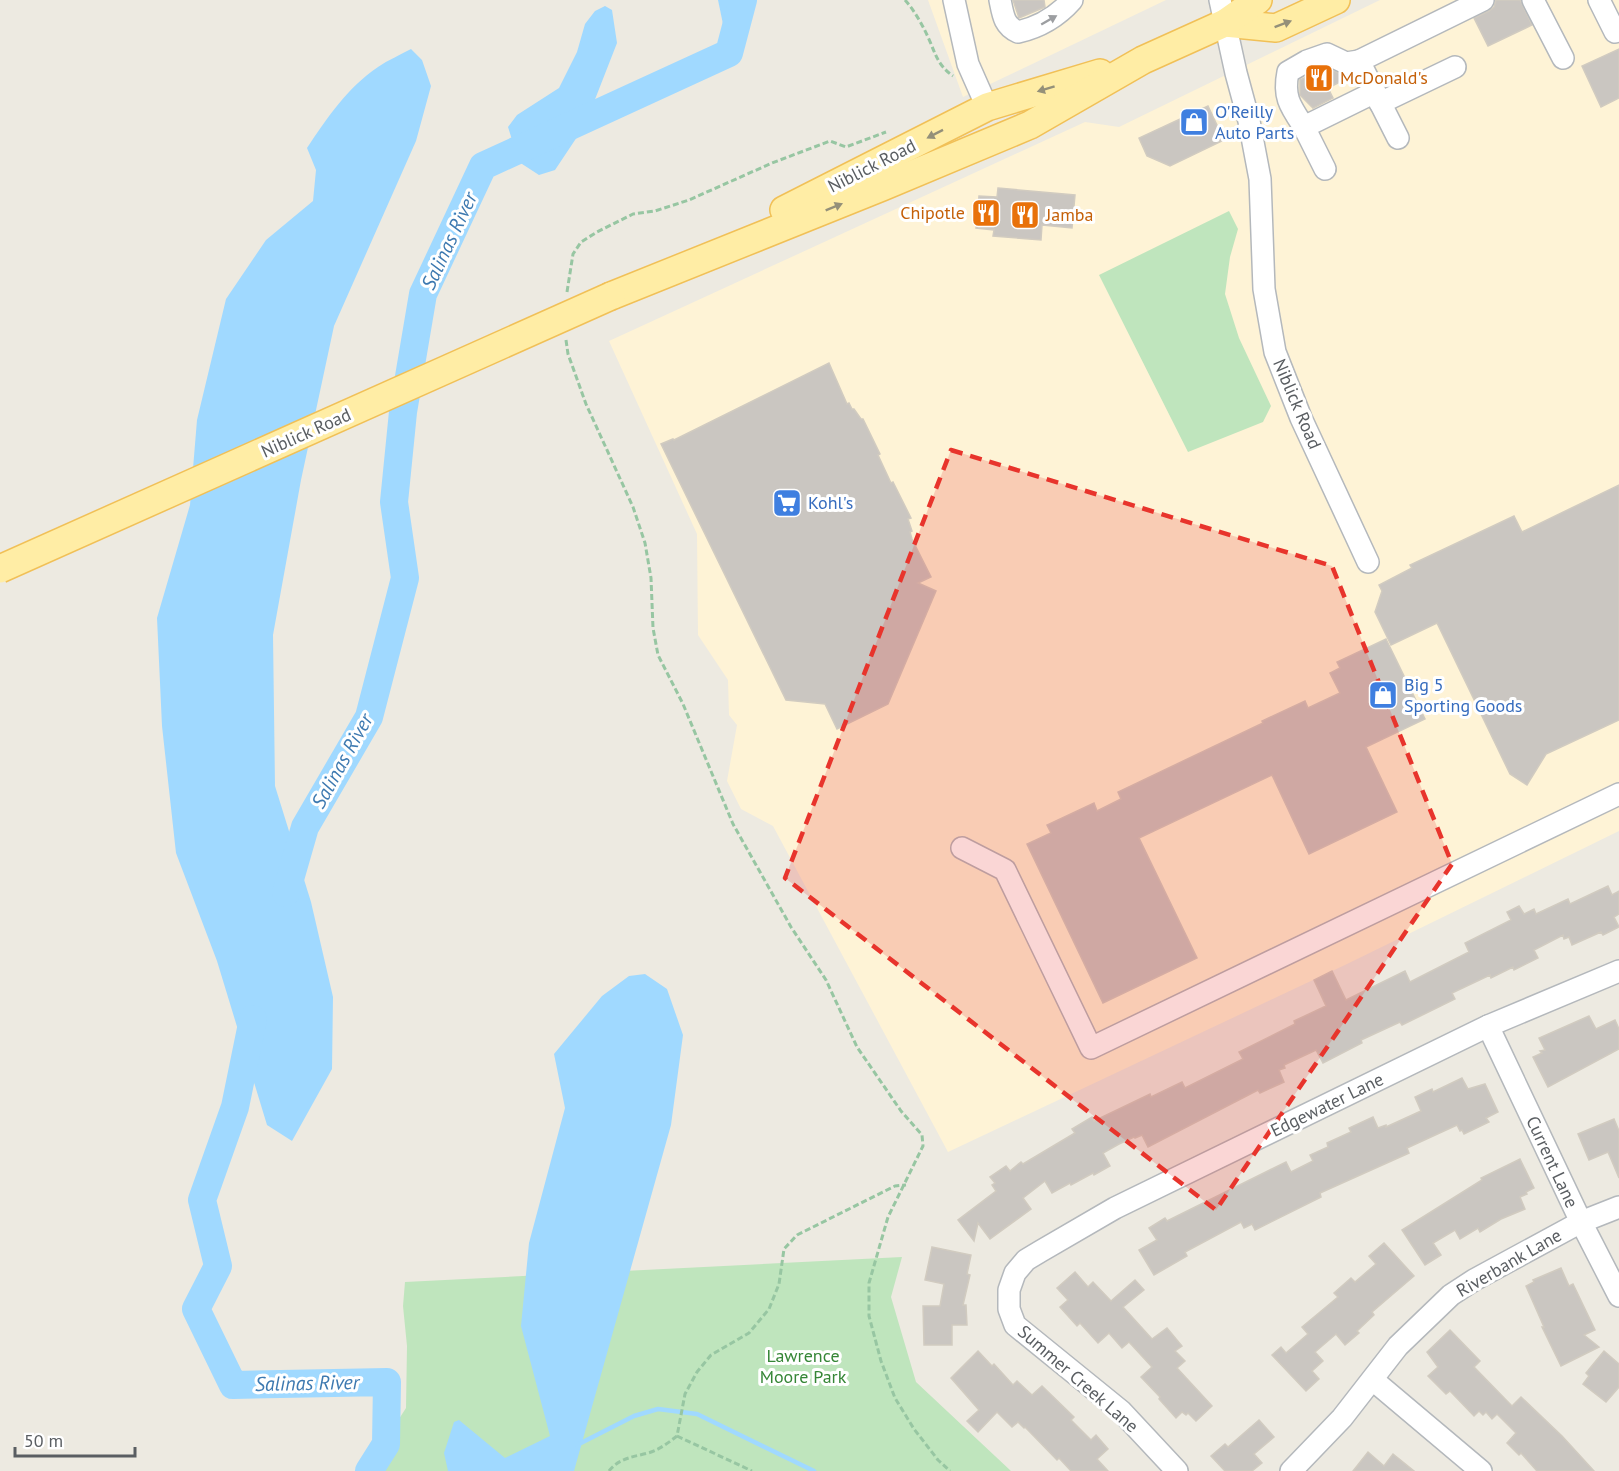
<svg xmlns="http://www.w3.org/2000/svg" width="1619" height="1471" font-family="'PT Sans',sans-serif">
  <rect width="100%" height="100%" fill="#edeae1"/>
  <g fill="#fef3d6">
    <path d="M 928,0 L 1166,0 L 963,97 Z"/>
    <path d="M 1380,0 L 1619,0 L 1619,831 L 1347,964 L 948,1152 L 773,826 L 741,809 L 727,781 L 737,725 L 729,715 L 728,680 L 698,635 L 697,534 L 609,341 L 1085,122 L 1119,127 Z"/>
  </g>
  <g fill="#bfe5bd">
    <path d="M 1229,211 L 1238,229 L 1230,257 L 1225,294 L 1239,338 L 1271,406 L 1263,422 L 1188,452 L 1099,275 Z"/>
    <path d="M 902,1257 L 891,1297 L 916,1382 L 1011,1471 L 370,1471 L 374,1458 L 406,1408 L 407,1346 L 403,1306 L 405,1282 Z"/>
  </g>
  <g fill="#a0d9ff">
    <path d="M 718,0 L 743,0 L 729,53 Z"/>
    <path d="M 605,6 L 612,10 L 617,43 L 585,125 L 555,170 L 539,175 L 519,162 L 508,127 L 517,115 L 559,88 L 577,52 L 585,24 L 595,11 Z"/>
    <path d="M 411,49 L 422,60 L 431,86 L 416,141 L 334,326 L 301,480 L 273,635 L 275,786 L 311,902 L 333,997 L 332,1069 L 292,1141 L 267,1125 L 217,961 L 176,853 L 162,726 L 157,618 L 190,505 L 197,420 L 226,299 L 266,240 L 313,201 L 316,170 L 307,148 C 327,118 347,88 378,67 C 388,60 400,55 411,49 Z"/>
    <path d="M 645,974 L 667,989 L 683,1035 L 671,1125 L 574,1471 L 448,1471 L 444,1453 L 454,1422 L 459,1420 L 505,1458 L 550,1436 L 521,1326 L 529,1243 L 565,1108 L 554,1054 L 602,996 L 629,976 Z"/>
  </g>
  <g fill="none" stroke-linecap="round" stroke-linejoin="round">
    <path stroke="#a0d9ff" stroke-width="4.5" d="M 577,1445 L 634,1416 L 658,1409 L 697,1414 L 814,1471"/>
    <g stroke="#a0d9ff" stroke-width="28">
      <path d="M 286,893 L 305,827 L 369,717 L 405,578 L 394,502 L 403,412 L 423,294 L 483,166 L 729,53 L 743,0"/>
      <path d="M 253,1019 L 235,1107 L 202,1200 L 218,1266 L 196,1309 L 233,1385 L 387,1382 L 386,1444 L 369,1471"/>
    </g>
  </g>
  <g fill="#cac6c1" stroke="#d1cbc0" stroke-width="1.5">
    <path d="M 1013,0 L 1044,0 L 1045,7 L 1019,18 Z"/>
    <path d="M 1496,0 L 1520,0 L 1532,25 L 1488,46 L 1474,18 L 1489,11 L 1494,7 Z"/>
    <path d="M 1619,49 L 1619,98 L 1601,107 L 1582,66 Z"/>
    <path d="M 1326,68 L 1344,75 L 1346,79 L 1328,88 L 1333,98 L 1313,108 L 1300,95 L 1300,80 Z"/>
    <path d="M 1208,106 L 1224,140 L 1170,166 L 1147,156 L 1139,138 Z"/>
    <path d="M 998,188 L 1075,195 L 1072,228 L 1042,225 L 1041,240 L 993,236 L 994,230 L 976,228 L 979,196 L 997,197 Z"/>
    <path d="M 829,363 L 847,404 L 849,403 L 852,409 L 854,409 L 861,419 L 863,419 L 880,454 L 878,455 L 891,483 L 893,482 L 911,518 L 908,519 L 912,531 L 910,532 L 912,539 L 931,577 L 918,583 L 936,591 L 888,704 L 837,729 L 825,704 L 786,700 L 661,444 L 673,439 L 674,440 Z"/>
    <path d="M 1619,485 L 1619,720 L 1546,754 L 1527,785 L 1510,774 L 1437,623 L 1391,645 L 1375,612 L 1382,591 L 1379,585 L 1412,568 L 1410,565 L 1514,516 L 1522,532 Z"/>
    <path d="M 1386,639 L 1425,719 L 1366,747 L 1397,812 L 1309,854 L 1272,775 L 1139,838 L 1197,958 L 1103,1003 L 1027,844 L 1051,833 L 1047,825 L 1094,803 L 1097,811 L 1121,799 L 1118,792 L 1263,723 L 1262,721 L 1305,701 L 1308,708 L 1340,693 L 1330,673 L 1340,668 L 1337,662 Z"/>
    <path d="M 1608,886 L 1612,895 L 1619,891 L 1619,914 L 1614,917 L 1619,927 L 1603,935 L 1601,932 L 1572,945 L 1569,937 L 1564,939 L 1563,935 L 1534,950 L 1538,958 L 1514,970 L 1513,967 L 1491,978 L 1490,975 L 1452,993 L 1455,999 L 1402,1025 L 1400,1022 L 1361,1040 L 1362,1043 L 1323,1063 L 1316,1050 L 1284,1065 L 1285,1068 L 1279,1070 L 1284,1082 L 1260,1093 L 1258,1090 L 1148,1147 L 1142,1135 L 1135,1138 L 1134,1137 L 1119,1144 L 1103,1153 L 1110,1166 L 1094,1175 L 1093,1173 L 1071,1185 L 1070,1183 L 1052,1193 L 1045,1181 L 1023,1198 L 1031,1209 L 990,1239 L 978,1223 L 974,1241 L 958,1220 L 996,1191 L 992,1185 L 995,1183 L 990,1177 L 1006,1166 L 1010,1171 L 1021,1162 L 1023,1164 L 1075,1133 L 1072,1129 L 1092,1117 L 1094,1121 L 1150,1094 L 1151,1097 L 1182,1082 L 1185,1088 L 1243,1059 L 1239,1052 L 1295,1024 L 1294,1021 L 1326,1006 L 1314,980 L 1332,971 L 1346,1000 L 1405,971 L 1410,982 L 1469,952 L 1465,943 L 1511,920 L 1507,912 L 1519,906 L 1524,914 L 1534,909 L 1536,914 L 1568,899 L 1570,904 Z"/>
    <path d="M 1589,1016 L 1596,1029 L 1615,1020 L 1619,1029 L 1619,1049 L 1548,1087 L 1533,1057 L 1542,1053 L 1540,1051 L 1545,1050 L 1539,1038 Z"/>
    <path d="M 1462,1078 L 1468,1089 L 1485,1084 L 1498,1112 L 1486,1118 L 1489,1122 L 1464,1134 L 1462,1130 L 1460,1131 L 1457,1125 L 1407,1148 L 1409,1153 L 1320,1193 L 1321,1197 L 1255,1230 L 1252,1224 L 1244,1228 L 1241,1222 L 1185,1252 L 1187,1256 L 1154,1275 L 1139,1250 L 1157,1240 L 1149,1228 L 1165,1218 L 1167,1221 L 1286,1162 L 1291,1172 L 1313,1161 L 1310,1155 L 1328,1147 L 1327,1143 L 1351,1132 L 1349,1128 L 1373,1117 L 1378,1128 L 1386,1125 L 1386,1127 L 1421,1111 L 1415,1097 L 1432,1089 L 1433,1092 Z"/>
    <path d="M 1614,1119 L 1619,1131 L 1619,1178 L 1608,1152 L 1589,1160 L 1578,1134 Z"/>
    <path d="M 1520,1159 L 1534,1188 L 1526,1192 L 1527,1194 L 1520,1197 L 1525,1209 L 1501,1219 L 1480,1232 L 1478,1228 L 1460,1239 L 1455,1230 L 1433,1243 L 1441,1255 L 1425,1265 L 1402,1230 L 1482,1180 L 1481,1178 Z"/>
    <path d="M 1384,1243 L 1414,1276 L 1372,1312 L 1374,1315 L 1357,1331 L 1359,1333 L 1345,1345 L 1336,1334 L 1315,1352 L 1323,1361 L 1312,1371 L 1319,1379 L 1306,1391 L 1272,1355 L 1281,1347 L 1286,1353 L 1308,1334 L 1302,1327 L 1338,1297 L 1334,1293 L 1351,1278 L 1355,1282 L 1376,1264 L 1369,1256 Z"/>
    <path d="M 932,1247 L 971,1255 L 967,1274 L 970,1275 L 963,1305 L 966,1305 L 967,1325 L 952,1325 L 952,1345 L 924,1345 L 923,1306 L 940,1306 L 944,1284 L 925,1280 Z"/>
    <path d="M 1561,1268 L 1569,1286 L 1573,1284 L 1595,1330 L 1584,1335 L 1599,1347 L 1561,1366 L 1542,1327 L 1544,1327 L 1526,1286 L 1534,1282 L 1533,1280 Z"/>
    <path d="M 1075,1272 L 1088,1287 L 1093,1282 L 1111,1301 L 1135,1280 L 1144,1290 L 1123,1307 L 1152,1339 L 1167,1328 L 1182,1346 L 1175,1351 L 1185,1361 L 1177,1368 L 1212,1406 L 1196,1421 L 1188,1413 L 1186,1415 L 1182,1412 L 1176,1418 L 1159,1399 L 1160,1397 L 1141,1377 L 1152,1367 L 1129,1342 L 1122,1348 L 1109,1333 L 1098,1343 L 1080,1323 L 1077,1326 L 1060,1307 L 1068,1300 L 1057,1288 Z"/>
    <path d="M 1450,1330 L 1480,1361 L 1474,1367 L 1512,1406 L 1521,1397 L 1562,1436 L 1594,1471 L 1537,1471 L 1521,1453 L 1519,1455 L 1507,1443 L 1516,1433 L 1497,1414 L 1492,1419 L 1486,1412 L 1483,1415 L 1479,1411 L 1474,1416 L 1450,1391 L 1446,1394 L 1428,1376 L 1438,1367 L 1427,1352 Z"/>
    <path d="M 978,1351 L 992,1366 L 994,1364 L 1013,1385 L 1017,1381 L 1032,1395 L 1042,1386 L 1074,1417 L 1071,1420 L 1091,1440 L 1096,1435 L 1108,1449 L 1097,1459 L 1108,1471 L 1071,1471 L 1059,1458 L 1057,1460 L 1025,1427 L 1024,1428 L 1018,1422 L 1012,1427 L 997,1412 L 978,1432 L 967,1421 L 979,1410 L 951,1378 Z"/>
    <path d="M 1604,1351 L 1619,1364 L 1619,1387 L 1606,1402 L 1583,1384 L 1589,1376 L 1586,1373 Z"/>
    <path d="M 1259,1420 L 1274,1437 L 1254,1454 L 1262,1463 L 1252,1471 L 1225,1471 L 1211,1456 L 1225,1444 L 1228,1447 Z"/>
    <path d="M 1368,1452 L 1384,1466 L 1393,1454 L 1414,1471 L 1353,1471 Z"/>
  </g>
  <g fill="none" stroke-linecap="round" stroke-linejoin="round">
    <g stroke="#b4b8bc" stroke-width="24">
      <g id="minor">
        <path d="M 954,0 L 968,64 L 987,107"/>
        <path d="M 1000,0 C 1003,15 1004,26 1018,32 C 1040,27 1057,17 1072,0"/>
        <path d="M 1220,0 L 1236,73 L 1249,121 L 1260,179 L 1264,289 L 1275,352 L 1301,418 L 1368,562"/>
        <path d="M 1533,0 L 1563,58"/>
        <path d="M 1599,0 L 1615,32"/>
        <path d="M 1380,103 L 1455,67"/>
        <path d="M 1304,127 C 1290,106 1283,97 1288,72 L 1307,61 L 1327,54 L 1346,63 L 1359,61"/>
        <path d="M 1398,138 L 1359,61 L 1483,0"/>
        <path d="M 1325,169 L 1304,127 L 1375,92"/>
        <path d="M 962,848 L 1005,870 L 1091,1048 L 1619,794"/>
        <path d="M 1488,1026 L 1581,1222 L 1619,1296"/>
        <path d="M 1373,1380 L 1481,1471"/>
        <path d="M 1177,1471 L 1121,1411 L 1015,1325 L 1009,1309 L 1009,1290 L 1015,1273 L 1026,1260 L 1041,1251 L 1115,1208 L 1488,1026 L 1619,971"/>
        <path d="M 1291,1471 L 1342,1418 L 1398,1346 L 1451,1295 L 1474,1280 L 1581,1222 L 1619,1207"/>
      </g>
    </g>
    <g stroke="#f1c057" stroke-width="30">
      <g id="major">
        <path d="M 1225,23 L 1276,28 L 1336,0"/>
        <path d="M 784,210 L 987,107 L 1100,73"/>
        <path d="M 611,296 L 882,187 L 1030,125 L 1143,60 L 1225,23 L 1258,0"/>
      </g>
    </g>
    <g stroke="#97c6a2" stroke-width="3" stroke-dasharray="6 3" stroke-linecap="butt">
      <path d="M 905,0 C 914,10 922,24 928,37 C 935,52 937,65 953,76"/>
      <path d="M 567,292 L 573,254 L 581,242 L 597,232 L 633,214 L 655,211 L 689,200 L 772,163 L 830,141 L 846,147 L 886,132"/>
      <path d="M 566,340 L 568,354 L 586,404 L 633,507 L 645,543 L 651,578 L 653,628 L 658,655 L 683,704 L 733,824 L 791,927 L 826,980 L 857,1047 L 901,1111 L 922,1135 L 923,1146 L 888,1217 L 869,1283 L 869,1316 L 881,1361 L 895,1398 L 914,1429 L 938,1460 L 950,1471"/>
      <path d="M 677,1436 L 752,1471"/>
      <path d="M 609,1471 C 619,1458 633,1457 648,1453 C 659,1450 668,1443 677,1436 L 685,1394 L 697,1372 L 711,1355 L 749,1333 L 769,1309 L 779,1284 L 784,1249 L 797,1235 L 895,1186 L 906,1185"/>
    </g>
    <use href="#minor" stroke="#fff" stroke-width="21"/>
    <use href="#major" stroke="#ffeda5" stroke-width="27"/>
    <g stroke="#f1c057" stroke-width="30" stroke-linecap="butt">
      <path id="major-bridge" d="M 0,569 L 611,296"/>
    </g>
    <use href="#major-bridge" stroke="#ffeda5" stroke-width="27"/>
  </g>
  <defs><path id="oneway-solid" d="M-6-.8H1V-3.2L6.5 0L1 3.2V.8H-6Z" transform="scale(1.5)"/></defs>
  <use fill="#9c9ea1" href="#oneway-solid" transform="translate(1049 20) rotate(-30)"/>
  <g fill="#949079">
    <use href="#oneway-solid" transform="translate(1283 24) rotate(-21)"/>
    <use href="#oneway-solid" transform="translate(1046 89) rotate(163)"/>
    <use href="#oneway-solid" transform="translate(935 134) rotate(153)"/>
    <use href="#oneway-solid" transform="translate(834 207) rotate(-22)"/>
  </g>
  <path fill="#e8342c" fill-opacity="0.2" stroke="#e8342c" stroke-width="4.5" stroke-dasharray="12 8" stroke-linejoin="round" d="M 951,450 L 1332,566 L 1452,864 L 1216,1210 L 785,878 Z"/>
  <defs>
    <g id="restaurant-square" transform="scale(1.5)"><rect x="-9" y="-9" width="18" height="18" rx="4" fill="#e8710a" stroke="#fff"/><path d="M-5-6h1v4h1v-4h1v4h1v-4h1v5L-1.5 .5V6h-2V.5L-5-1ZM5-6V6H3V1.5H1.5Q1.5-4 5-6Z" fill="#fff"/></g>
    <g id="shop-square" transform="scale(1.5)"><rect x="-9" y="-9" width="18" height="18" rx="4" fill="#3f7fe0" stroke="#fff"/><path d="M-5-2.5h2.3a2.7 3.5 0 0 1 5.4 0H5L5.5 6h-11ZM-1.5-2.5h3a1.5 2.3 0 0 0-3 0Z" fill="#fff"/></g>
    <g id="supermarket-square" transform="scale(1.5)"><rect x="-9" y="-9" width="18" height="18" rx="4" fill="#3f7fe0" stroke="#fff"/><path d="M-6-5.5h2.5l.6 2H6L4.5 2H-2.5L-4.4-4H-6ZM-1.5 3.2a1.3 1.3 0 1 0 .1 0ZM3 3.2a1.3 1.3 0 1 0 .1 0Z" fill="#fff"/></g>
  </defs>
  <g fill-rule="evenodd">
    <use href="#restaurant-square" x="1319" y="78"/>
    <use href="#shop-square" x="1194" y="122"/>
    <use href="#restaurant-square" x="986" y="213"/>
    <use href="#restaurant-square" x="1025" y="215"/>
    <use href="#supermarket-square" x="787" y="503"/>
    <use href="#shop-square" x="1383" y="695"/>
  </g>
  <g text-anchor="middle" stroke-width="6" stroke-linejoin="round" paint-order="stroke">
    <g font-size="18" fill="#c56008" stroke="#fff" text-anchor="start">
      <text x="1340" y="84">McDonald's</text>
      <text x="965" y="219" text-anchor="end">Chipotle</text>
      <text x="1046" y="221">Jamba</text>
    </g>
    <g font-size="18" fill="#366cbe" stroke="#fff" text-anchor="start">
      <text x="1215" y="118">O'Reilly<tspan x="1215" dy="21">Auto Parts</tspan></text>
      <text x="808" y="509">Kohl's</text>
      <text x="1404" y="691">Big 5<tspan x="1404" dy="21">Sporting Goods</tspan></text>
    </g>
    <g font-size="18" fill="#5a5e62" stroke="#fff">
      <text transform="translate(872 166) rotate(-27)" y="6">Niblick Road</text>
      <text transform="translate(1297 404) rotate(67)" y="6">Niblick Road</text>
      <text transform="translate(306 433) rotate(-24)" y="6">Niblick Road</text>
      <text transform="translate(1327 1105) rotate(-26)" y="6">Edgewater Lane</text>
      <text transform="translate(1552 1162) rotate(65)" y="6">Current Lane</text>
      <text transform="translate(1509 1263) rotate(-30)" y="6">Riverbank Lane</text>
      <text transform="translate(1078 1379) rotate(41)" y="6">Summer Creek Lane</text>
    </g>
    <g font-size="18" fill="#358636" stroke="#fff">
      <text x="803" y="1362">Lawrence<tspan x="803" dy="21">Moore Park</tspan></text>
    </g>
    <g font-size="20" font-style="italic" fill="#3d79b0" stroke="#fff">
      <text transform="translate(449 241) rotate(-65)" y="7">Salinas River</text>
      <text transform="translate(342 761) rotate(-61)" y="7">Salinas River</text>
      <text transform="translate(307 1383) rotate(-1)" y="7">Salinas River</text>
    </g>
  </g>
  <path d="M15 1447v9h120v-9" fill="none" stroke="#5a5e62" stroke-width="3"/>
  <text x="24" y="1447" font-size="18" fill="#5a5e62" stroke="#ffffff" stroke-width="4.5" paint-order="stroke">50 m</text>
</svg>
